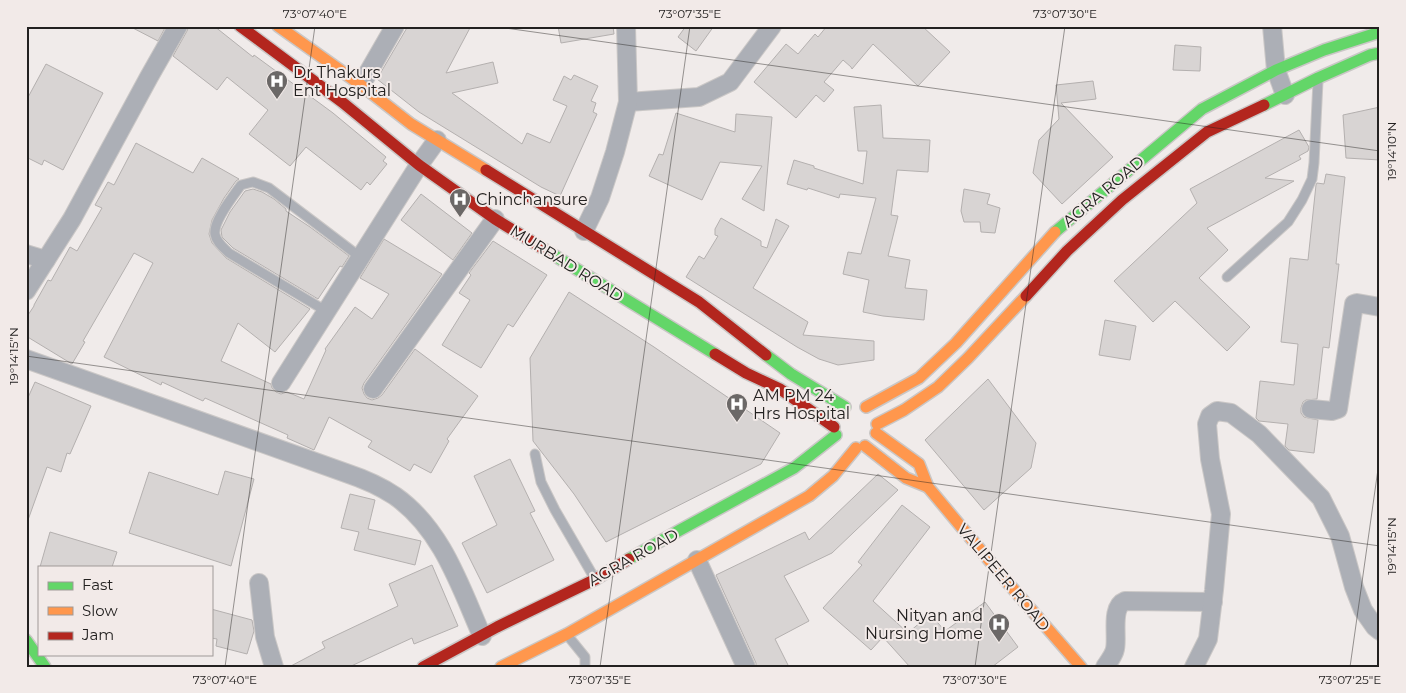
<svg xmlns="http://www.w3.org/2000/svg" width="1406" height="693" font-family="Montserrat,sans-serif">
  <rect width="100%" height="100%" fill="#f0ebea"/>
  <g fill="#d8d4d3" stroke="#b4b0af">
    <path d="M 129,26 L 166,26 L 158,41 Z"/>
    <path d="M 189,26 L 214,26 L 253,57 L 254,55 L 333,113 L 386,157 L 383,161 L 387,164 L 370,185 L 367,182 L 361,190 L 306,147 L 290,166 L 249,134 L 268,110 L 227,77 L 217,90 L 173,56 L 187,31 Z"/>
    <path d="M 408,26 L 471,26 L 446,73 L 493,62 L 498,83 L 452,93 L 522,144 L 527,133 L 550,143 L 567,106 L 553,100 L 564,76 L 571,80 L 574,75 L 598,86 L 591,101 L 596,103 L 593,112 L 597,114 L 560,196 L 541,187 L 419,112 L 377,79 Z"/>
    <path d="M 558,26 L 613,26 L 614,34 L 561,43 Z"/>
    <path d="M 686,26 L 714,26 L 696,51 L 678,37 Z"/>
    <path d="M 827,26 L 922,26 L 950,52 L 918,86 L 873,44 L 852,69 L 851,67 L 843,60 L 824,82 L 834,90 L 824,102 L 816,95 L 796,118 L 754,82 L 786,44 L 798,54 L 815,34 L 818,37 Z"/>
    <path d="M 1175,45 L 1201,47 L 1200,71 L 1173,70 Z"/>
    <path d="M 46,64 L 103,93 L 63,170 L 44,160 L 42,165 L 26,157 L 26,101 Z"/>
    <path d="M 1093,81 L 1096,99 L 1061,103 L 1113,157 L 1062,204 L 1033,173 L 1039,140 L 1059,119 L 1056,85 Z"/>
    <path d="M 881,105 L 883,138 L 930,140 L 928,172 L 897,170 L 891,215 L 898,216 L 888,256 L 910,260 L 905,288 L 927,290 L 924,320 L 883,316 L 863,312 L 869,280 L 843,274 L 848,252 L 861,254 L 876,198 L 840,194 L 839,198 L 808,188 L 807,190 L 787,184 L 794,160 L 814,166 L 814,168 L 863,184 L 867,151 L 858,151 L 854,107 Z"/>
    <path d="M 1380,107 L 1380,160 L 1346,158 L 1343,115 Z"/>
    <path d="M 676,113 L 735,132 L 736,114 L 772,117 L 764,211 L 742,199 L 762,166 L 720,162 L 702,200 L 649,176 L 659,154 L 663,155 Z"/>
    <path d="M 1299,130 L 1309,147 L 1308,151 L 1299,156 L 1301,159 L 1265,178 L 1294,181 L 1207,228 L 1228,250 L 1199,278 L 1250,327 L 1227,351 L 1175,301 L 1153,322 L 1114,281 L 1197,203 L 1190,189 Z"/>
    <path d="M 136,143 L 193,173 L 202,158 L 239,179 L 236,181 L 224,198 L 212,220 L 209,234 L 212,243 L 226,258 L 310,309 L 275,352 L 238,323 L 221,361 L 271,384 L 272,388 L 276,392 L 281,394 L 287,392 L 304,399 L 326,350 L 325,349 L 355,307 L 372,319 L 389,294 L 360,278 L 384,239 L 442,274 L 364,383 L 362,388 L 364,394 L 367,398 L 372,400 L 378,398 L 382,395 L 415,349 L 478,396 L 447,439 L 449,441 L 431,473 L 414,464 L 410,471 L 368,447 L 372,441 L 329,417 L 314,450 L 287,438 L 288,435 L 205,398 L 203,401 L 162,382 L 161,385 L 104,357 L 153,263 L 134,253 L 83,341 L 85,342 L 72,364 L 26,336 L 26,318 L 34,306 L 34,305 L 48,280 L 51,281 L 70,247 L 77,251 L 102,208 L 95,205 L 108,182 L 114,185 Z"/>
    <path d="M 1326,174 L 1345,177 L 1336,264 L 1339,264 L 1329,348 L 1323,347 L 1317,399 L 1306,400 L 1303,402 L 1301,408 L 1301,413 L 1304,417 L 1318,420 L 1314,453 L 1289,450 L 1285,446 L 1288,424 L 1259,421 L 1256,418 L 1260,381 L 1294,385 L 1298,344 L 1281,342 L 1290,258 L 1308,260 L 1316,185 L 1317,183 L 1324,184 Z"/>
    <path d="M 253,189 L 262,192 L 274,199 L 286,209 L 286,211 L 310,227 L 349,256 L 342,267 L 340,266 L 318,299 L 233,248 L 222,237 L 221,230 L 230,212 L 245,191 Z"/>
    <path d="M 964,189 L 990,194 L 987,204 L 1000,208 L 995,233 L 981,232 L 980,222 L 964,222 L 961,211 Z"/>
    <path d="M 421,194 L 472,233 L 453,260 L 401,220 Z"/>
    <path d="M 721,218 L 761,241 L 761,246 L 767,248 L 776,219 L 789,226 L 753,288 L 808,322 L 803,335 L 874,341 L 874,360 L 838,365 L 819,359 L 797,347 L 686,277 L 699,256 L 704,259 L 718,236 L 715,235 L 715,229 Z"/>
    <path d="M 493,241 L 547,275 L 513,327 L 508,324 L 481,368 L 442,345 L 470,300 L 459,293 L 471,275 L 469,273 Z"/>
    <path d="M 569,292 L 654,347 L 780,433 L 761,464 L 606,542 L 574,494 L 533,441 L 530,358 Z"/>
    <path d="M 1105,320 L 1136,326 L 1130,360 L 1099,355 Z"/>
    <path d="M 988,379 L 1036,443 L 1031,468 L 984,510 L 925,440 Z"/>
    <path d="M 35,382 L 91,406 L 70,454 L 67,453 L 61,472 L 47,467 L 28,520 L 26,520 L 26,402 Z"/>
    <path d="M 510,459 L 535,511 L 530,513 L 554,560 L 487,593 L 462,543 L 497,525 L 474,476 Z"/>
    <path d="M 225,471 L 254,479 L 231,566 L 129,533 L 149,472 L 218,495 Z"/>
    <path d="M 878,474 L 898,490 L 832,553 L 784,576 L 809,621 L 775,639 L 789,667 L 756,667 L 756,663 L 716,575 L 805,532 L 809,540 Z"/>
    <path d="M 350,494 L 375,500 L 368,529 L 421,541 L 415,565 L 354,550 L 359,532 L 341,528 Z"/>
    <path d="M 902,505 L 930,527 L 873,601 L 908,633 L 930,614 L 945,631 L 985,602 L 1018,647 L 992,667 L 910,667 L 883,637 L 871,650 L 823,608 L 862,565 L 858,562 Z"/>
    <path d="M 50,532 L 117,552 L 112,567 L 40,567 Z"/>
    <path d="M 432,565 L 458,626 L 414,644 L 412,638 L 349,667 L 289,667 L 325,648 L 322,642 L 398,606 L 389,584 Z"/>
    <path d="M 211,609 L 252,620 L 254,631 L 247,654 L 216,646 L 217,639 L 211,638 Z"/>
  </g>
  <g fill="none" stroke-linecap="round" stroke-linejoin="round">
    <g stroke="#cac7c6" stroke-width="11">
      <g id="lane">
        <path d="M 1227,277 L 1288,222 L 1302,200 L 1312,179 L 1314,163 L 1318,81"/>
        <path d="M 326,311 L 229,253 C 224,248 216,242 215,234 C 213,221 234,195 241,185 L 253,182 L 269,188 L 360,257"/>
        <path d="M 535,454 L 541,482 L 555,510 L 595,579"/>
        <path d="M 568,636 L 585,657 L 585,667"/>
      </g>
    </g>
    <g stroke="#cac7c6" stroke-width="20">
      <g id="street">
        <path d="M 1272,26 L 1276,70 L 1285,95"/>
        <path d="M 361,85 L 395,26"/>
        <path d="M 628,102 L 699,97 L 730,82 L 772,26"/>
        <path d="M 584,231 L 600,198 L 615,152 L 628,102 L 626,26"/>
        <path d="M 26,254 L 46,260"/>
        <path d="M 26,291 L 72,219 L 149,77 L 178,26"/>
        <path d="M 26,359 L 346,473 C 364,479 380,486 395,496 C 442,529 460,586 482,636"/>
        <path d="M 281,383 L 419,165 L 437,140"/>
        <path d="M 373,389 L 495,219"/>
        <path d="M 1311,409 L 1332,411 L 1338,409 L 1354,304 L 1357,303 L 1380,307"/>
        <path d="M 697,560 L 746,667"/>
        <path d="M 259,583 L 265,637 L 274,667"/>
        <path d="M 1105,667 C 1109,661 1114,655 1115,649 C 1118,636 1110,607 1125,601 L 1213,602"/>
        <path d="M 1194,667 L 1208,639 L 1214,590 L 1221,514 L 1210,459 L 1207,424 L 1210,416 L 1217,411 L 1231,413 L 1259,434 L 1321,498 L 1340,536 L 1354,587 L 1363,610 L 1375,627 L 1380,631"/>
      </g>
    </g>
    <g stroke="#cac7c6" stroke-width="14">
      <g id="fast">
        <path d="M 1264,105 L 1318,78 L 1370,55 L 1380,53"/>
        <path d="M 1055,232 L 1202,109 L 1276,70 L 1324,50 L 1380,32"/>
        <path d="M 547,251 L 715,354"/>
        <path d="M 766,355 L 791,374 L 845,407"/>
        <path d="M 629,559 L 680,530 L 794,468 L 836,435"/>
        <path d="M 26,640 L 45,667"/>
      </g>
    </g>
    <g stroke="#cac7c6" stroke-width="14">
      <g id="slow">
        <path d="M 278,26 L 361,85 L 411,124 L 486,170"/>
        <path d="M 866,407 L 919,378 L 956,343 L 1055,232"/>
        <path d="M 877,424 L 904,410 L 938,387 L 968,358 L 1026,296"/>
        <path d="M 876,433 L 919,464 L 928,487 L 1008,583 L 1081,667"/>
        <path d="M 865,446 L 906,478 L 928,487"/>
        <path d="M 501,667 L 567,634 L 809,496 L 833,476 L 856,448"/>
      </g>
    </g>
    <g stroke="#cac7c6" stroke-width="14">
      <g id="jam">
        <path d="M 240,26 L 342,102 L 419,165 L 495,219 L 547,251"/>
        <path d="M 486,170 L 699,302 L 766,355"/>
        <path d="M 1026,296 L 1067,251 L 1122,200 L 1207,132 L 1264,105"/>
        <path d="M 715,354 L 746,373 L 780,389 L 834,427"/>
        <path d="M 423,667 L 497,627 L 596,579 L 629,559"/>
      </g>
    </g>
    <use href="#lane" stroke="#acafb6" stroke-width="9"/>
    <use href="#street" stroke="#acafb6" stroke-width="18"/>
    <use href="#fast" stroke="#63d668" stroke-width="11"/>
    <use href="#slow" stroke="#ff974d" stroke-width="11"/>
    <use href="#jam" stroke="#b3261e" stroke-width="11"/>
  </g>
  <path fill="none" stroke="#232120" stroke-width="1" stroke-opacity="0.45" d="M 491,26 L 1380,151M 26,356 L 1380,546M 225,667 L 315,26M 600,667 L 690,26M 975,667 L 1065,26M 1350,667 L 1380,455"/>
  <defs>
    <g id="hospital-pin" transform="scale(1.125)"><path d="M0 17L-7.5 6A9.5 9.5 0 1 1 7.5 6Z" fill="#6b6867" stroke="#f2eae8"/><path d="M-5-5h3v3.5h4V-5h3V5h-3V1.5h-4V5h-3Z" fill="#fff"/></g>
  </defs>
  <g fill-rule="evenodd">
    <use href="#hospital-pin" x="277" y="81"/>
    <use href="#hospital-pin" x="460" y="199"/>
    <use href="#hospital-pin" x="737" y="404"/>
    <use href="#hospital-pin" x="999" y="624"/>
  </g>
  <g text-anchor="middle" stroke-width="4" stroke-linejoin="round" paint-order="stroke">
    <g font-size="16" fill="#232120" stroke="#f2eae8" text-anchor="start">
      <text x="293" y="78">Dr Thakurs<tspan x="293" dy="18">Ent Hospital</tspan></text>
      <text x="476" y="205">Chinchansure</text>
      <text x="753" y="401">AM PM 24<tspan x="753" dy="18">Hrs Hospital</tspan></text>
      <text x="983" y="621" text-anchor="end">Nityan and<tspan x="983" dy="18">Nursing Home</tspan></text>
    </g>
    <g font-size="16" fill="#232120" stroke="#f2eae8">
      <text transform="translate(1103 191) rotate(-40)" y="6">AGRA ROAD</text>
      <text transform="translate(567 263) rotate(32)" y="6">MURBAD ROAD</text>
      <text transform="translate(633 557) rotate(-29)" y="6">AGRA ROAD</text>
      <text transform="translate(1004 577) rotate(50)" y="6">VALIPEER ROAD</text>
    </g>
  </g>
  <rect width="1406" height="693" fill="none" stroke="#f2eae8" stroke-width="55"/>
  <rect x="38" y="566" width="175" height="90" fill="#f2eae8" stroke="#9f9a98"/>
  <rect x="48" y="582" width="25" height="8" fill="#63d668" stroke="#9f9a98"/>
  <text x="82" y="590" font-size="15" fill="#232120">Fast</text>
  <rect x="48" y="607" width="25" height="8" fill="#ff974d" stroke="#9f9a98"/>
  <text x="82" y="616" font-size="15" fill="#232120">Slow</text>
  <rect x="48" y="632" width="25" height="8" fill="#b3261e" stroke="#9f9a98"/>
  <text x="82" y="640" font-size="15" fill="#232120">Jam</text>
  <rect x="28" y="28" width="1350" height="638" fill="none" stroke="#232120" stroke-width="2"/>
  <g font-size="12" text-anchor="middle" fill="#232120">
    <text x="315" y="18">73°07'40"E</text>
    <text x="690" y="18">73°07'35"E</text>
    <text x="1065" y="18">73°07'30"E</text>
    <text transform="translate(1392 151) rotate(-90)" y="4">19°14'10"N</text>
    <text transform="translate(14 356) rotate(-90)" y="4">19°14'15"N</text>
    <text transform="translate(1392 546) rotate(-90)" y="4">19°14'15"N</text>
    <text x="225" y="684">73°07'40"E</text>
    <text x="600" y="684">73°07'35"E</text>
    <text x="975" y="684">73°07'30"E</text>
    <text x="1350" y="684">73°07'25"E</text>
  </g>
</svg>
